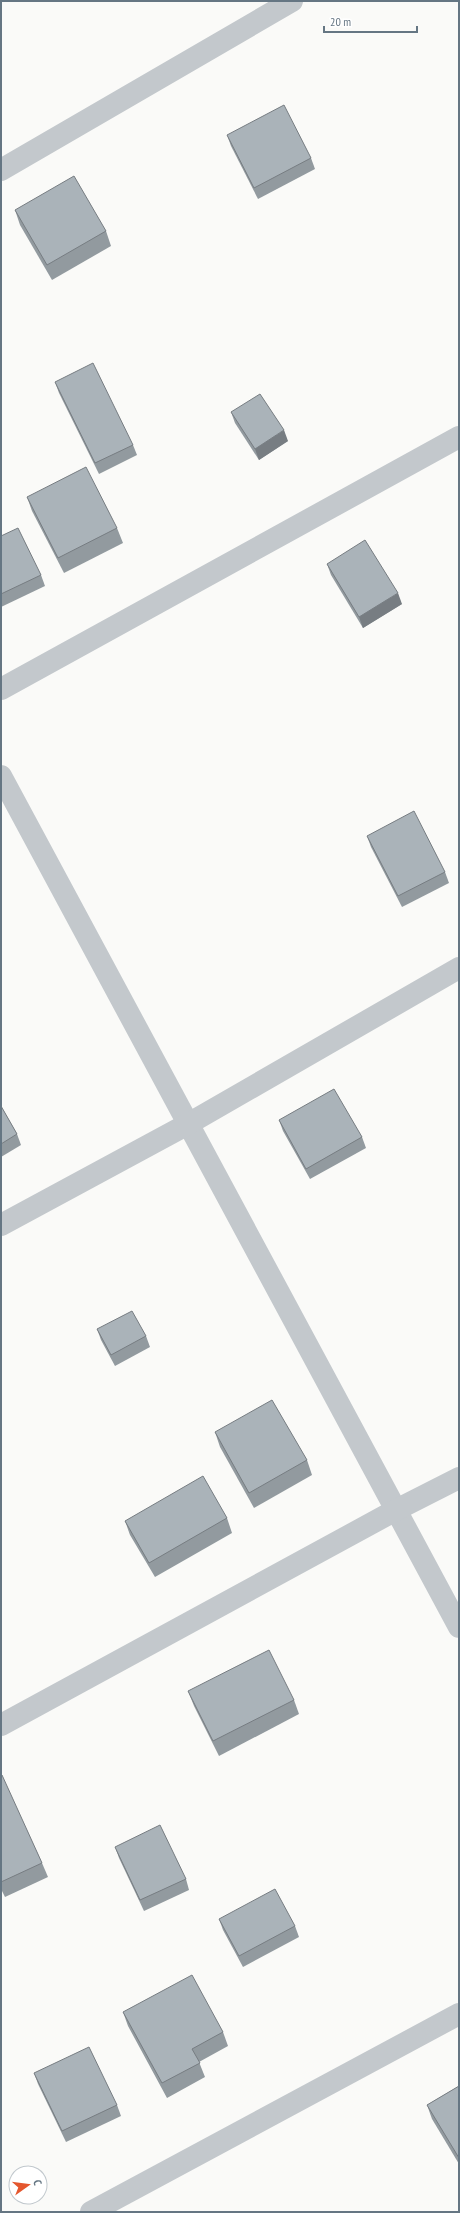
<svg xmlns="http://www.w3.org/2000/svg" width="460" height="2213" font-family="'PT Sans Narrow',sans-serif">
  <rect width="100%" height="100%" fill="#fafaf8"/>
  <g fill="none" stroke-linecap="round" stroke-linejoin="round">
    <g stroke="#c3c8cc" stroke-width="22">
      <path d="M 1,170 L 292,1"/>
      <path d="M 1,689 L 459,437"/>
      <path d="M 1,776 L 459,1627"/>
      <path d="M 1,1225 L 188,1124 L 459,968"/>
      <path d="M 1,1725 L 396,1510 L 459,1478"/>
      <path d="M 91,2212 L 459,2014"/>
    </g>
  </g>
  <g fill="#929a9f">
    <path d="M 227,135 L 311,158 L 315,169 L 258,199 L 231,146 Z"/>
    <path d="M 15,210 L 106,231 L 111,246 L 52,280 L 20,225 Z"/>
    <path d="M 55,382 L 133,445 L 137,455 L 99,474 L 59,393 Z"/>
    <path d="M 231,412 L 288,441 L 259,460 L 235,423 Z"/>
    <path d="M 27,497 L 117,528 L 123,543 L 64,573 L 32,511 Z"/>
    <path d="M 1,536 L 41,575 L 45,586 L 1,607 Z"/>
    <path d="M 327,564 L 402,604 L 363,628 L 331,575 Z"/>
    <path d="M 367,836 L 445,872 L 449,883 L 402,907 L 371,847 Z"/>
    <path d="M 1,1106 L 17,1134 L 21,1145 L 1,1157 Z"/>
    <path d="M 279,1120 L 362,1137 L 366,1148 L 310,1179 L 283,1131 Z"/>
    <path d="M 97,1329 L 146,1336 L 150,1347 L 115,1366 L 101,1340 Z"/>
    <path d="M 215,1432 L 307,1460 L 312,1475 L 254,1508 L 220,1447 Z"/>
    <path d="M 227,1518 L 232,1533 L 155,1577 L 130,1535 L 125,1521 Z"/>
    <path d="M 188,1691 L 294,1700 L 299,1714 L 219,1756 L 194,1706 Z"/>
    <path d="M 1,1775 L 42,1863 L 48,1877 L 5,1897 L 1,1889 Z"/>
    <path d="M 115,1847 L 186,1879 L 189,1890 L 144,1911 L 119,1858 Z"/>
    <path d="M 219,1919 L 295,1926 L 299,1937 L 243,1967 L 223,1930 Z"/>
    <path d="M 123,2012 L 223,2032 L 228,2046 L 199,2062 L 205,2077 L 167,2098 L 128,2026 Z"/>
    <path d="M 34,2073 L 117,2105 L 121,2116 L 66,2142 L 38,2084 Z"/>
    <path d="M 459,2086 L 459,2164 L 432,2119 L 427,2105 Z"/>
  </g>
  <g fill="#777d82">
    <path d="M 284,430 L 288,441 L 259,460 L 255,449 Z"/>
    <path d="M 398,593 L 402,604 L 363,628 L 359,617 Z"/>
  </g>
  <g fill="#aab3b9" stroke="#777d82">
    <path d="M 284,105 L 311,158 L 254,188 L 227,135 Z"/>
    <path d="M 74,176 L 106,231 L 47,265 L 15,210 Z"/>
    <path d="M 93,363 L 133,445 L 95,463 L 55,382 Z"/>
    <path d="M 260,394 L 284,430 L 255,449 L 231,412 Z"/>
    <path d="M 86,467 L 117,528 L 58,558 L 27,497 Z"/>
    <path d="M 18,528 L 41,575 L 1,594 L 1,536 Z"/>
    <path d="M 365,540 L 398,593 L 359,617 L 327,564 Z"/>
    <path d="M 414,811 L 445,872 L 398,896 L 367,836 Z"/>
    <path d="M 334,1089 L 362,1137 L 306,1169 L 279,1120 Z"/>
    <path d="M 1,1106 L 17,1134 L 1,1144 Z"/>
    <path d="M 132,1311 L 146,1336 L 111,1355 L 97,1329 Z"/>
    <path d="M 272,1400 L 307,1460 L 249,1493 L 215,1432 Z"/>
    <path d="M 203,1476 L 227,1518 L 149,1563 L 125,1521 Z"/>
    <path d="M 269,1650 L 294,1700 L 213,1741 L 188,1691 Z"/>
    <path d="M 1,1775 L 2,1775 L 42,1863 L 1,1882 Z"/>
    <path d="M 160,1825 L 186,1879 L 140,1900 L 115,1847 Z"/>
    <path d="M 275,1889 L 295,1926 L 239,1956 L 219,1919 Z"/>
    <path d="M 192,1975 L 223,2032 L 192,2049 L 200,2063 L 162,2083 L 123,2012 Z"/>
    <path d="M 89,2047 L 117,2105 L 62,2131 L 34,2073 Z"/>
    <path d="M 459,2086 L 459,2158 L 427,2105 Z"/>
  </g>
  <rect width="460" height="2213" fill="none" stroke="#657683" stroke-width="4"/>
  <g transform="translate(28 2185) rotate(76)"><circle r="19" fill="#ffffff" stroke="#c1c8cd"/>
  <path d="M0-3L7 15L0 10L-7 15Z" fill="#e4572e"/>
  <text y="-6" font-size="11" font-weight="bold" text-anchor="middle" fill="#657683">С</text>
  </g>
  <path d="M324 26v6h93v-6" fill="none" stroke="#657683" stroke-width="2"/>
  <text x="330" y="26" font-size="12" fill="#657683" stroke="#ffffff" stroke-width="3" paint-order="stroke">20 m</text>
</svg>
